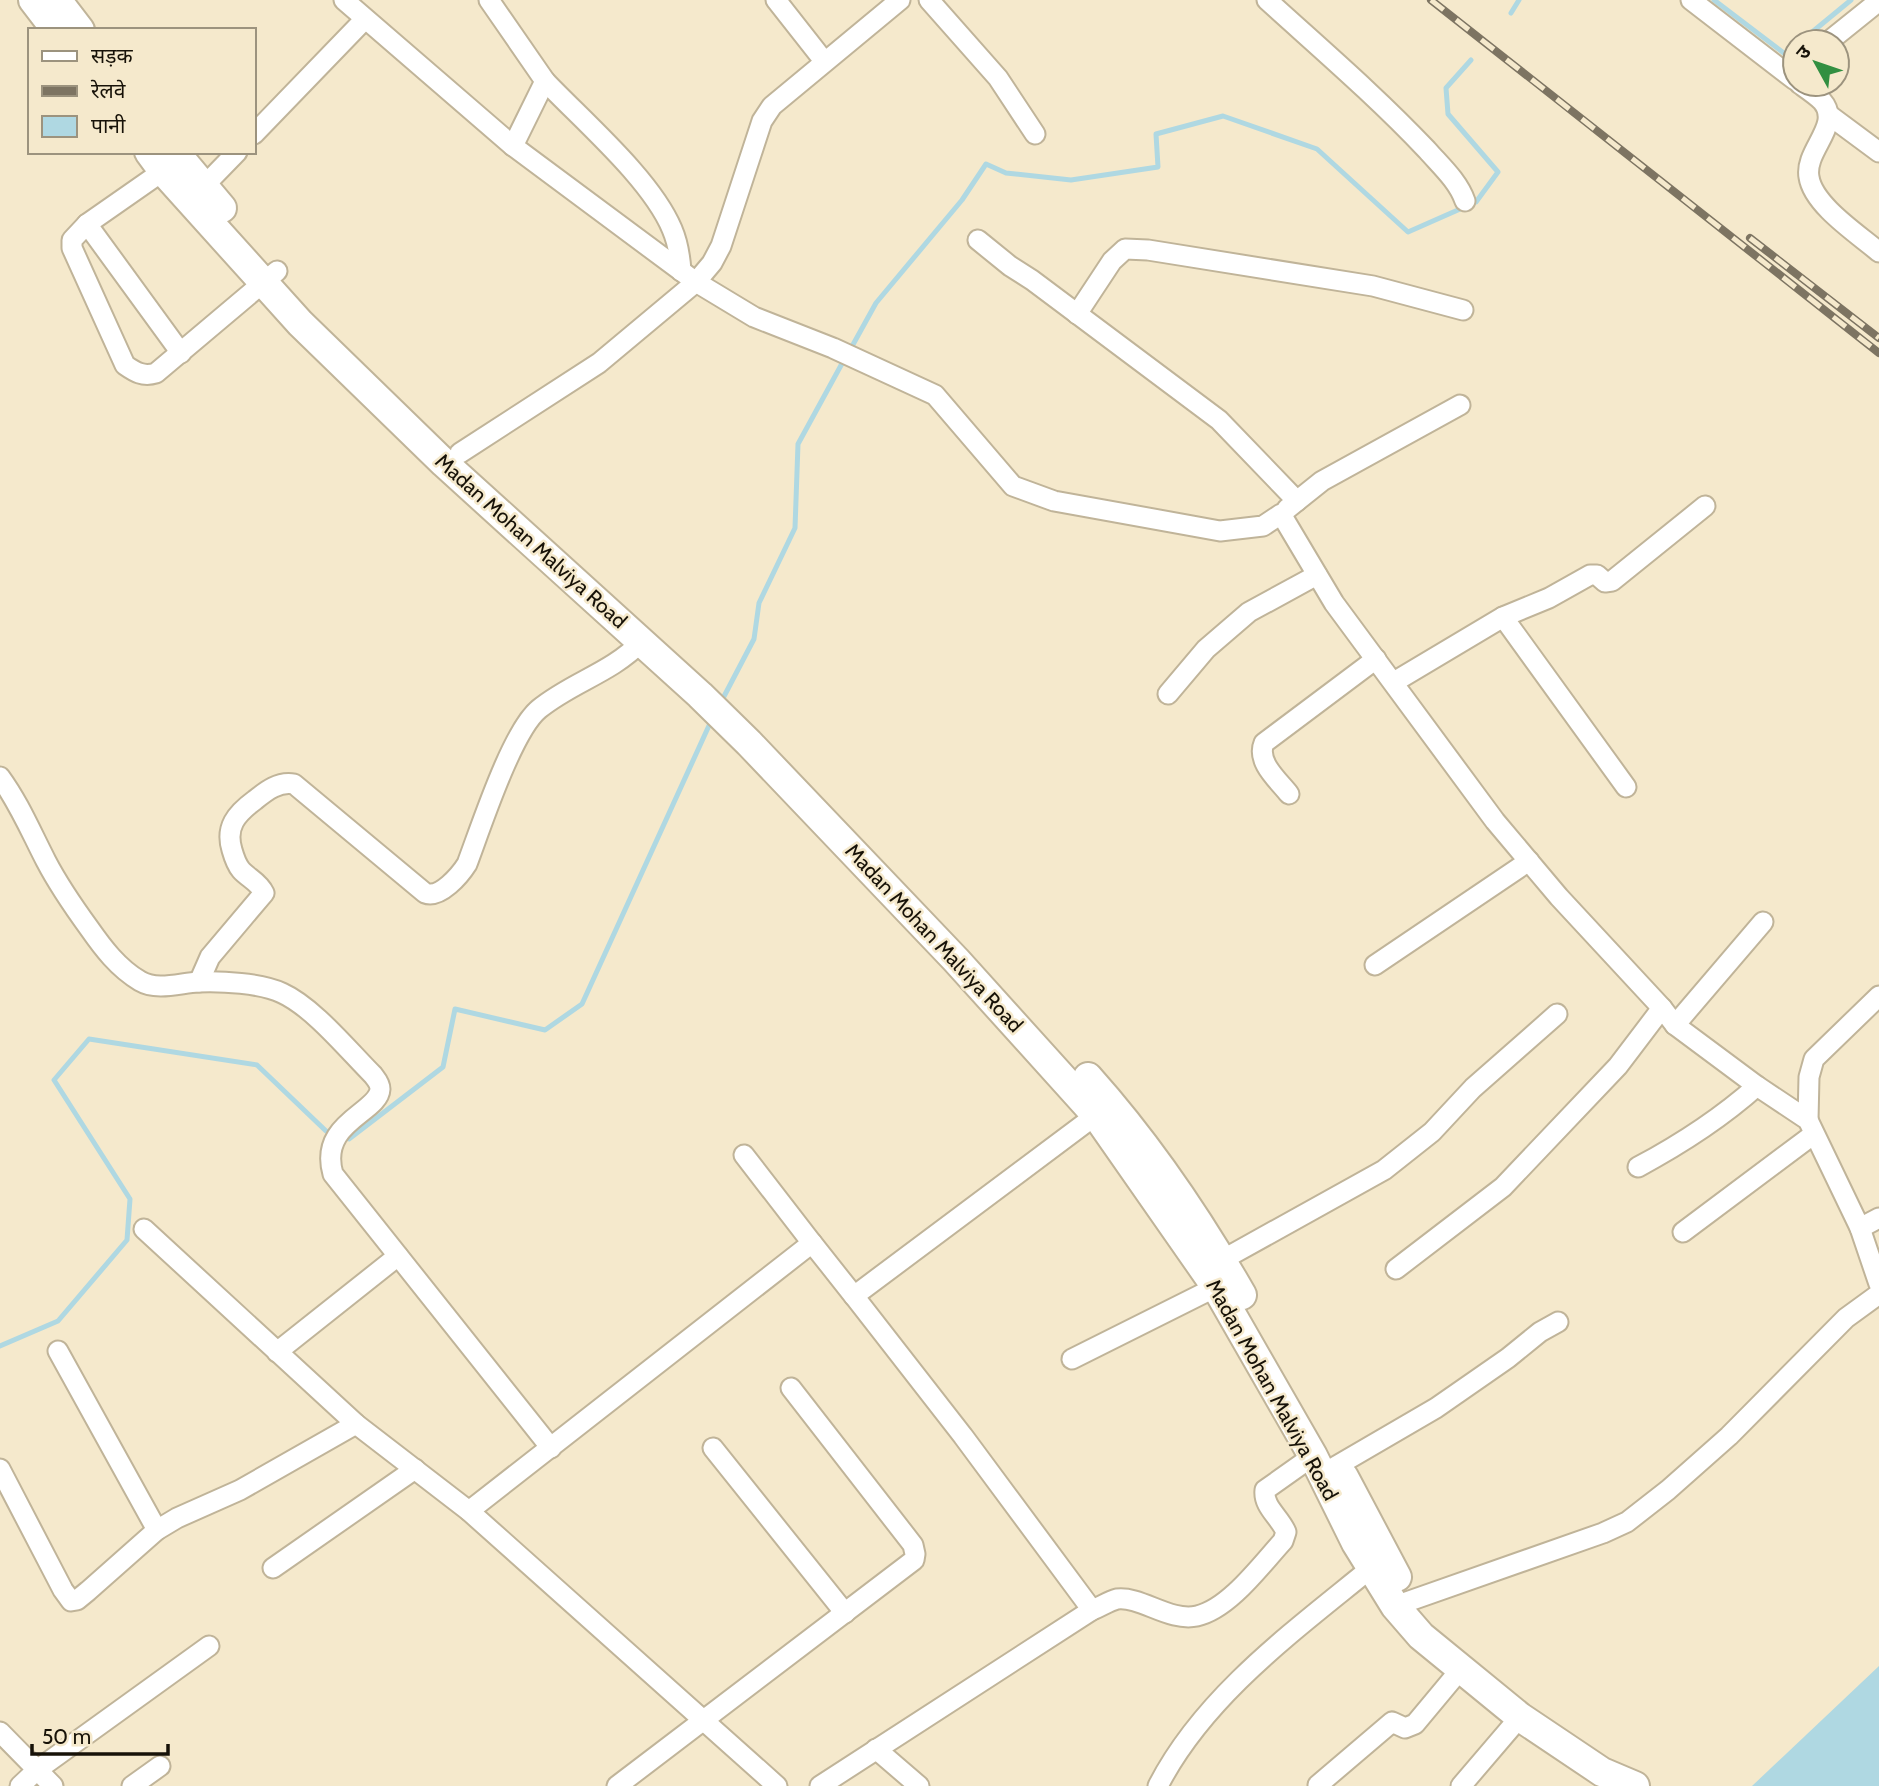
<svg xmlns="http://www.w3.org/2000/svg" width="1879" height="1786" font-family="Cabin,'Noto Sans Devanagari',sans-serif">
  <rect width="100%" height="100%" fill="#f5e9cc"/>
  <path fill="#afd8e2" d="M 1879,1666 L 1879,1786 L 1752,1786 Z"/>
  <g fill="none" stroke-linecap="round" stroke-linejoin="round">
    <g stroke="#afd8e2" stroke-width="5">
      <path d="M 1714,0 L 1785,54 L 1795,46"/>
      <path d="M 1511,13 L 1519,0"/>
      <path d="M 1800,42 L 1851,0"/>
      <path d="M 850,350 L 876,303 L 962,200 L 986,164 L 1006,173 L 1071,180 L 1158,167 L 1156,134 L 1223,116 L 1317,149 L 1408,232 L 1476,202 L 1498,172 L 1448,114 L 1446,88 L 1471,60"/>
      <path d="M 720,704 L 754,639 L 759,603 L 795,528 L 798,444 L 845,358"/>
      <path d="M 343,1137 L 349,1139 L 443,1067 L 455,1009 L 545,1030 L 582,1004 L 712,719"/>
      <path d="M 0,1346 L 58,1321 L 127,1240 L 130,1199 L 54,1080 L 89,1039 L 257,1065 L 326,1131 L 334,1134"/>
    </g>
    <g stroke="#c0b499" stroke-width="23">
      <g id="minor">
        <path d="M 344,0 L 513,146 L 696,282 L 754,317 L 833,348 L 935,395 L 1013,486 L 1054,501 L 1220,531 L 1263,526 L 1281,514 L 1334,603 L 1495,821 L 1559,897 L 1662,1008 L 1675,1025 L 1757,1086 L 1808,1120 L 1860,1228 L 1879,1284"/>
        <path d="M 489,0 L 545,81 L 513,146"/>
        <path d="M 776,0 L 824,61"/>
        <path d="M 929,0 L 998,78 L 1035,134"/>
        <path d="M 1267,0 C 1321,49 1377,97 1427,150 C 1441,166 1458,181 1465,201"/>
        <path d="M 1691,0 L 1795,80"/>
        <path d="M 1828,42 L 1879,1"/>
        <path d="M 545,81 C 583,121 651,179 672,229 C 678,243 680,256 681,271"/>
        <path d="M 1800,84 C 1807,89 1816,95 1822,101 C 1843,125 1804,150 1809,177 C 1813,205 1858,234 1879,252"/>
        <path d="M 1829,115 L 1879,152"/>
        <path d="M 254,134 L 365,19"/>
        <path d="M 163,171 L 87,224 L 72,240 L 72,248 L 125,365 C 135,372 143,377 156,373 L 277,271"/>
        <path d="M 203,187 L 237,152"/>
        <path d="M 87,224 L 181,353"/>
        <path d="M 978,240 L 1010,266 L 1032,280 L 1219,420 L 1297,501"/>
        <path d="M 1077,314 L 1112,261 L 1125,249 L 1148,250 L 1373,286 L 1463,310"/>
        <path d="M 460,453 L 599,363 L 696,282 L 712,263 L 721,246 L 762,121 L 772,106 L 900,0"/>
        <path d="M 1287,509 L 1322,481 L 1460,405"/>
        <path d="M 1503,617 L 1626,787"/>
        <path d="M 1394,682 L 1503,617 L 1549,598 L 1590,575 L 1597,575 L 1605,582 L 1612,581 L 1705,506"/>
        <path d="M 1168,694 L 1206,649 L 1249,612 L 1317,575"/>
        <path d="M 0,777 C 19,803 31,832 46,861 C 58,884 73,906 89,928 C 103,948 118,968 140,981 C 157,991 180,983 198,982 C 221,981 261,983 282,993 C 313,1007 348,1050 373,1075 C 376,1079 380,1083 380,1089 C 379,1113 318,1122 333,1174 L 551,1448"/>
        <path d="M 1289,794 C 1278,780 1256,762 1264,743 L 1376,659"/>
        <path d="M 1375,965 L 1529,861"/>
        <path d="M 199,982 L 210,957 L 264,893 C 259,882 248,878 241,870 C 236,864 234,857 232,850 C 225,827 236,814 255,800 C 266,791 279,781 294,784 L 425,893 C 440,899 460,875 467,864 C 481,827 512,731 539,709 C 572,682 611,673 641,642"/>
        <path d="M 1675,1025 L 1763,922"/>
        <path d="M 1808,1120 L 1809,1077 L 1814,1059 L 1879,996"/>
        <path d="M 744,1155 L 812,1243"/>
        <path d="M 1638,1167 C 1681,1144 1720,1119 1757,1086"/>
        <path d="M 1860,1228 L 1879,1218"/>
        <path d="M 144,1229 L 356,1424 L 469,1511 L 777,1786"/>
        <path d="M 1683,1232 L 1814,1134"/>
        <path d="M 1222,1260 L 1384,1170 L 1432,1132 L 1473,1088 L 1557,1014"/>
        <path d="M 1396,1269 L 1503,1187 L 1618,1066 L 1662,1008"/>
        <path d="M 854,1296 L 963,1436 L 1092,1610"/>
        <path d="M 58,1351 L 157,1530"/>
        <path d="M 277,1352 L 398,1256"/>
        <path d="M 1072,1359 L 1216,1287"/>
        <path d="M 713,1448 L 845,1613"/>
        <path d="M 0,1469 L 63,1590 L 71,1601 L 77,1600 L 88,1591 L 157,1530 L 177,1518 L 240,1490 L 356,1424"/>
        <path d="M 1321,1475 L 1436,1408 L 1508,1358 L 1540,1332 L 1558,1322"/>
        <path d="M 469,1511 L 812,1243 L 854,1296 L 1096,1115"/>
        <path d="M 273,1568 L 415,1469"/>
        <path d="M 1395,1606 L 1603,1533 L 1627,1522 L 1668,1490 L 1729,1436 L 1846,1318 L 1879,1294"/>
        <path d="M 0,1732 L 53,1786"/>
        <path d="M 876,1749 L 919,1786"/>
        <path d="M 1318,1785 L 1392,1722 L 1405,1728 L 1415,1724 L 1460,1670"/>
        <path d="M 20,1786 L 37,1770 L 209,1646"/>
        <path d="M 132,1786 L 160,1766"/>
        <path d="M 617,1786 L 914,1560 L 915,1554 L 913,1545 L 791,1388"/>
        <path d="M 820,1786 L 1092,1610 C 1100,1607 1109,1601 1117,1599 C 1141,1596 1169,1622 1197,1616 C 1229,1609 1261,1565 1283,1541 L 1286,1532 C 1280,1517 1263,1507 1265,1490 L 1313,1456"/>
        <path d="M 1158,1786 C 1204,1696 1294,1631 1371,1568"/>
        <path d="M 1461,1786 L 1520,1717"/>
      </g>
    </g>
    <g stroke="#c0b499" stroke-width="32">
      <g id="highway">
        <path d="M 33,0 L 56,30"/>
        <path d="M 57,0 L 80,30"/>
        <path d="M 149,152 L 163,171 L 300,323 L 444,463 L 700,695 L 749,743 L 956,960 L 1096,1115 L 1216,1287 L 1313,1456 L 1356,1543 L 1395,1606 L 1421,1636 L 1520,1717 L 1602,1772 L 1635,1786"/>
        <path d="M 175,152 L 222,208"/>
        <path d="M 1088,1077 C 1147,1143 1198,1218 1242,1295"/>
        <path d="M 1344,1477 L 1397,1577"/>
      </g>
    </g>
    <use href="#minor" stroke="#fff" stroke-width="19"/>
    <use href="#highway" stroke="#fff" stroke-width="28"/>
    <g stroke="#7d7462" stroke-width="8">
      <g id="rail">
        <path d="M 1431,0 L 1879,353"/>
        <path d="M 1750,238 L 1879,338"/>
      </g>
    </g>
    <use href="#rail" stroke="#f5e9cc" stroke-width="5" stroke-dasharray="16" stroke-linecap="butt"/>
  </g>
  <g text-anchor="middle" stroke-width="5" stroke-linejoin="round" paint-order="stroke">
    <g font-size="21" fill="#171208" stroke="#f5e9cc">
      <text transform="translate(531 541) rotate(42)" y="7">Madan Mohan Malviya Road</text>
      <text transform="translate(934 938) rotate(47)" y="7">Madan Mohan Malviya Road</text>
      <text transform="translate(1272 1390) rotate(61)" y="7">Madan Mohan Malviya Road</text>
    </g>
  </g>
  <rect x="28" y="28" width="228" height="126" fill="#f5e9cc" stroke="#9c937e" stroke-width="2"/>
  <rect x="42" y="51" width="35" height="10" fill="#ffffff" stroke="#9c937e" stroke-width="2"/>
  <text x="91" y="63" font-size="21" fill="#171208">सड़क</text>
  <rect x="42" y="86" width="35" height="10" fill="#7d7462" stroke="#9c937e" stroke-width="2"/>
  <text x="91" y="98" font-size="21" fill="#171208">रेलवे</text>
  <rect x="42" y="116" width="35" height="21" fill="#afd8e2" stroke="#9c937e" stroke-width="2"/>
  <text x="91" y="133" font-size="21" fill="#171208">पानी</text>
  <g transform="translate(1816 63) rotate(310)"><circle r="33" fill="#f5e9cc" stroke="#9c937e" stroke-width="2"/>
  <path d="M0-5L12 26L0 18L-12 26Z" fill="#328f41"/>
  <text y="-10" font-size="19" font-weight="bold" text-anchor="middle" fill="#171208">उ</text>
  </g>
  <path d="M32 1744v10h136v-10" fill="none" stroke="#171208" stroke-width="3.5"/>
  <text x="42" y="1744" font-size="21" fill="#171208" stroke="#f5e9cc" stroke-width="5" paint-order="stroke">50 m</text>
</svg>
